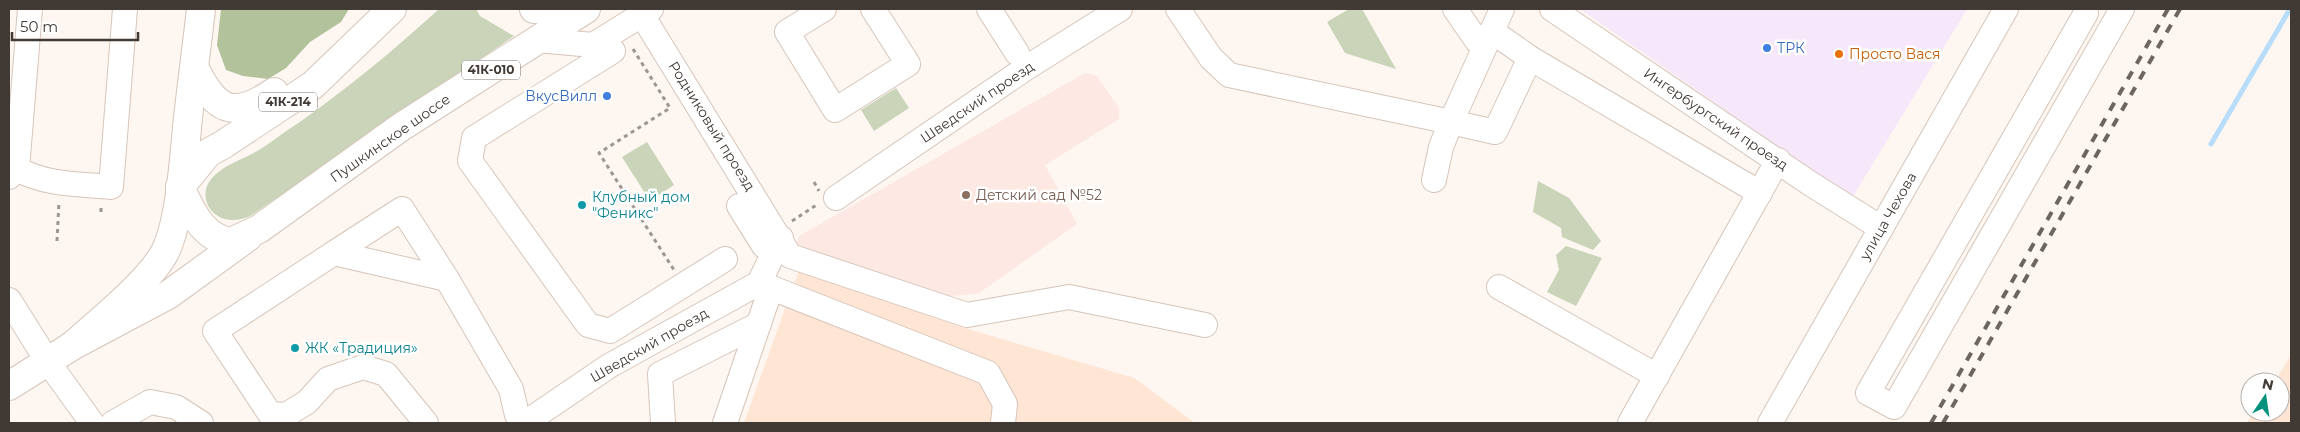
<svg xmlns="http://www.w3.org/2000/svg" width="2300" height="432" font-family="Montserrat,sans-serif">
  <rect width="100%" height="100%" fill="#fdf6f1"/>
  <path fill="#f6e7fa" d="M 1580,9 L 1967,9 L 1852,198 Z"/>
  <g fill="#ffe5d4">
    <path d="M 799,270 L 958,326 L 1134,378 L 1195,423 L 744,423 Z"/>
    <path d="M 2291,355 L 2291,423 L 2247,423 L 2254,412 L 2280,412 L 2280,382 L 2274,382 Z"/>
  </g>
  <path fill="#fde8e3" d="M 1085,73 L 1097,76 L 1119,108 L 1119,119 L 1045,165 L 1077,224 L 979,293 L 934,298 L 795,251 L 799,236 Z"/>
  <g fill="#c9d4b9">
    <path d="M 439,9 L 476,9 L 480,16 L 514,36 L 250,216 C 216,232 190,196 216,174 C 227,164 246,158 259,150 C 272,142 284,132 297,124 C 347,89 394,50 439,9 Z"/>
    <path d="M 1349,9 L 1362,9 L 1396,69 L 1345,53 L 1327,22 Z"/>
    <path d="M 896,88 L 909,108 L 874,131 L 861,110 Z"/>
    <path d="M 647,142 L 674,185 L 650,201 L 622,157 Z"/>
    <path d="M 1538,181 L 1569,198 L 1601,241 L 1593,250 L 1562,237 L 1561,228 L 1533,212 Z"/>
    <path d="M 1566,246 L 1602,258 L 1576,306 L 1547,292 L 1559,270 L 1556,255 Z"/>
  </g>
  <path fill="#b2c29b" d="M 221,9 L 349,9 L 341,22 L 310,42 L 286,68 L 268,79 L 243,76 L 226,70 L 217,45 Z"/>
  <g fill="none" stroke-linecap="round" stroke-linejoin="round">
    <path stroke="#b8ddfa" stroke-width="5" d="M 2211,144 L 2290,9"/>
    <g stroke="#d7c5b9" stroke-width="26">
      <g id="minor">
        <path d="M 824,9 L 787,32 L 835,110 L 908,64 L 873,9"/>
        <path d="M 989,9 L 1017,53"/>
        <path d="M 1178,9 L 1211,58 L 1229,75 L 1451,122 L 1502,9"/>
        <path d="M 1552,9 L 1811,184 L 1881,228"/>
        <path d="M 2086,13 L 1868,393 L 1894,407 L 2122,9"/>
        <path d="M 642,15 L 790,256 L 967,315 L 1069,297 L 1205,325"/>
        <path d="M 537,40 L 593,45 L 651,9"/>
        <path d="M 613,51 L 474,138 L 470,161 L 588,325 L 610,331 L 725,259"/>
        <path d="M 1530,58 L 1760,193"/>
        <path d="M 17,169 C 46,185 79,184 111,187 L 125,9"/>
        <path d="M 9,177 L 17,169 L 30,9"/>
        <path d="M 1434,180 L 1441,147 L 1451,122 L 1495,132 L 1530,58 L 1493,32 L 1477,41 L 1455,9"/>
        <path d="M 836,198 L 1026,68 L 1120,9"/>
        <path d="M 739,206 L 764,246"/>
        <path d="M 334,253 L 402,209 L 447,279"/>
        <path d="M 759,283 L 988,373 L 1005,404 L 1003,423"/>
        <path d="M 1499,287 L 1657,376"/>
        <path d="M 9,300 L 48,362 L 92,423"/>
        <path d="M 113,423 L 150,402 L 176,407 L 201,423"/>
        <path d="M 426,423 L 386,374 L 363,367 L 328,379 L 307,402 L 286,415 L 270,414 L 215,331 L 334,253 L 447,279 L 511,389 L 517,415"/>
        <path d="M 525,423 L 609,366 L 759,283 L 781,238"/>
        <path d="M 663,423 L 660,374 L 759,324"/>
        <path d="M 725,423 L 771,288"/>
        <path d="M 1630,423 L 1778,160"/>
        <path d="M 1770,423 L 2006,9"/>
      </g>
    </g>
    <g stroke="#d7c5b9" stroke-width="30">
      <g id="major">
        <path d="M 534,9 L 580,12"/>
        <path d="M 195,69 C 216,111 233,120 274,92"/>
        <path d="M 180,187 C 191,210 202,238 231,242 L 259,229 L 401,127 L 586,9"/>
        <path d="M 180,187 L 208,153 L 224,144 L 313,85 L 392,9"/>
        <path d="M 72,346 C 98,323 150,281 165,252 C 181,219 184,155 188,118 C 192,81 197,45 201,9"/>
        <path d="M 9,386 L 72,346 L 168,295 L 248,237"/>
      </g>
    </g>
    <g stroke="#9d9691" stroke-width="3" stroke-dasharray="4 4" stroke-linecap="butt">
      <path d="M 633,49 L 670,108 L 599,153 L 674,270"/>
      <path d="M 814,182 L 819,191"/>
      <path d="M 101,212 L 101,204"/>
      <path d="M 792,221 L 818,204"/>
      <path d="M 57,241 L 59,201"/>
    </g>
    <use href="#minor" stroke="#fff" stroke-width="24"/>
    <use href="#major" stroke="#fff" stroke-width="28"/>
    <g stroke="#6c6560" stroke-width="4" stroke-dasharray="9 9" stroke-linecap="butt">
      <path d="M 1931,423 L 2168,9"/>
      <path d="M 1943,423 L 2180,9"/>
    </g>
  </g>
  <g fill="#3f7fe0" stroke="#fff" stroke-width="2">
    <circle cx="1767" cy="48" r="5"/>
    <circle cx="607" cy="96" r="5"/>
  </g>
  <circle fill="#e8710a" stroke="#fff" stroke-width="2" cx="1839" cy="54" r="5"/>
  <circle fill="#8d6e63" stroke="#fff" stroke-width="2" cx="966" cy="195" r="5"/>
  <g fill="#0f9aa8" stroke="#fff" stroke-width="2">
    <circle cx="582" cy="205" r="5"/>
    <circle cx="295" cy="348" r="5"/>
  </g>
  <g text-anchor="middle" stroke-width="5" stroke-linejoin="round" paint-order="stroke">
    <g fill="#fff" stroke="#7a7471" stroke-width="1">
      <rect x="462" y="60.5" width="58" height="19" rx="4"/>
      <rect x="259" y="92.5" width="58" height="19" rx="4"/>
    </g>
    <g font-size="12" font-weight="bold" fill="#413934">
      <text x="491" y="74">41К-010</text>
      <text x="288" y="106">41К-214</text>
    </g>
    <g font-size="14" fill="#366cbe" stroke="#fff" text-anchor="start">
      <text x="1777" y="53">ТРК</text>
      <text x="597" y="101" text-anchor="end">ВкусВилл</text>
    </g>
    <g font-size="14" fill="#c56008" stroke="#fff" text-anchor="start">
      <text x="1849" y="59">Просто Вася</text>
    </g>
    <g font-size="14" fill="#413934" stroke="#fff">
      <text transform="translate(977 102) rotate(-34)" y="5">Шведский проезд</text>
      <text transform="translate(1716 119) rotate(34)" y="5">Ингербургский проезд</text>
      <text transform="translate(712 126) rotate(58)" y="5">Родниковый проезд</text>
      <text transform="translate(390 138) rotate(-35)" y="5">Пушкинское шоссе</text>
      <text transform="translate(1888 216) rotate(-60)" y="5">улица Чехова</text>
      <text transform="translate(649 345) rotate(-30)" y="5">Шведский проезд</text>
    </g>
    <g font-size="14" fill="#785e54" stroke="#fff" text-anchor="start">
      <text x="976" y="200">Детский сад №52</text>
    </g>
    <g font-size="14" fill="#0d838f" stroke="#fff" text-anchor="start">
      <text x="592" y="202">Клубный дом<tspan x="592" dy="16">"Феникс"</tspan></text>
      <text x="305" y="353">ЖК «Традиция»</text>
    </g>
  </g>
  <rect width="2300" height="432" fill="none" stroke="#413934" stroke-width="20"/>
  <g transform="translate(2265 397) rotate(13)"><circle r="24" fill="#ffffff" stroke="#b3b0ae"/>
  <path d="M0-4L9 19L0 12L-9 19Z" fill="#00927f"/>
  <text y="-8" font-size="14" font-weight="bold" text-anchor="middle" fill="#413934">N</text>
  </g>
  <path d="M12 32v8h126v-8" fill="none" stroke="#413934" stroke-width="2.5"/>
  <text x="20" y="32" font-size="15" fill="#413934" stroke="#ffffff" stroke-width="4" paint-order="stroke">50 m</text>
</svg>
